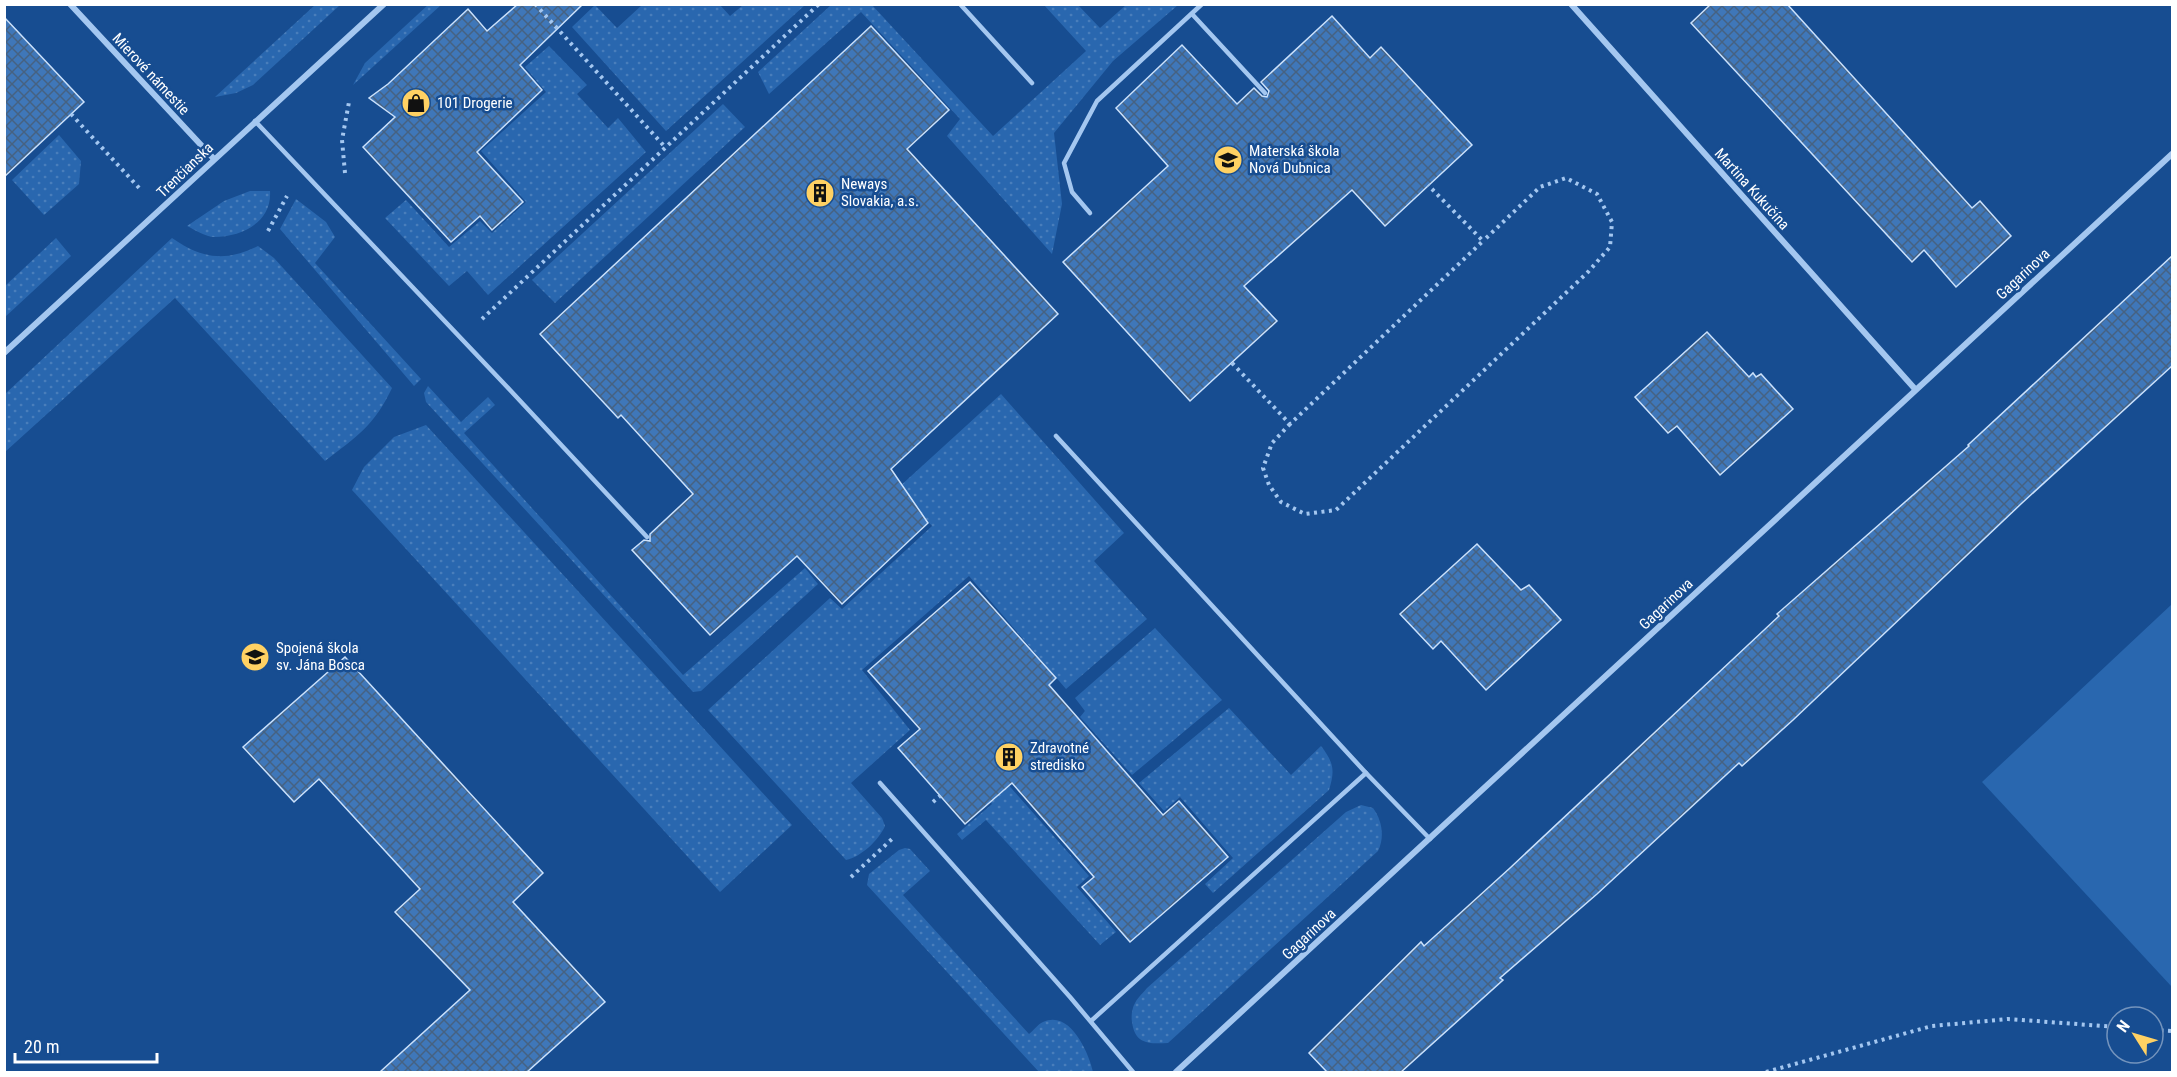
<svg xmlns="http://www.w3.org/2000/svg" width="2177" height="1077" font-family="'Roboto Condensed',sans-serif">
  <defs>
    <pattern id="grass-dots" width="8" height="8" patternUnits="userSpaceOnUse" patternTransform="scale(1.5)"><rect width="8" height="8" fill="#2967af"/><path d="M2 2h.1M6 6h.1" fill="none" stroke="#497ebb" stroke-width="1.8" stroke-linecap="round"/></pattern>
    <pattern id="building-cross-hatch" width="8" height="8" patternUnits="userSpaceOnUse" patternTransform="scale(1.5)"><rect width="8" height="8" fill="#3f77b9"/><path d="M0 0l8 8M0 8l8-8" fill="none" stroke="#466282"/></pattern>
  </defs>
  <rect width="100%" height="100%" fill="#174d91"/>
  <g fill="url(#grass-dots)">
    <path d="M 429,4 L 441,5 L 353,85 L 365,63 Z"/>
    <path d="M 315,5 L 340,5 L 253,85 L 236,93 L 215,97 Z"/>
    <path d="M 595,5 L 617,28 L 642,5 L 720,5 L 730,16 L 743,5 L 805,5 L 666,131 L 572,27 Z"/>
    <path d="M 831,5 L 872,5 L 993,136 L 1086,51 L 1044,5 L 1078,5 L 1100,28 L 1126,5 L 1178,5 L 1113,61 L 1054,133 L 1062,204 L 1052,254 L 947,136 L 960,119 L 861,12 L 769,94 L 758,72 Z"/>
    <path d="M 549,46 L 587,85 L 577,94 L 608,128 L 618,118 L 646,152 L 488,295 L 467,271 L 449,286 L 385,218 L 406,200 L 449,247 L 480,221 L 492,233 L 526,202 L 481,151 L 546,92 L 525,67 Z"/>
    <path d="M 723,104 L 745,127 L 555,303 L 532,280 Z"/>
    <path d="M 59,135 L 81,161 L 79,184 L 44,215 L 12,180 Z"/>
    <path d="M 250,191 L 270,191 C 272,222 242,237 214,237 C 206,237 195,230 187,226 L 224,201 Z"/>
    <path d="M 296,199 L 326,222 L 335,237 L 315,263 L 421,379 L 414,386 L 280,229 Z"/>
    <path d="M 56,238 L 71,256 L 5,317 L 5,286 Z"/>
    <path d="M 172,238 C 202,259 226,262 258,246 L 274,258 L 392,388 C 374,426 357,436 325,461 L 175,298 L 5,452 L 5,394 Z"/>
    <path d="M 428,386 L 461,422 L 488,397 L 495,405 L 464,433 L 683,675 L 805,568 L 818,584 L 701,691 L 693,692 L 426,402 L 424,393 Z"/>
    <path d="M 1001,394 L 1124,533 L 1094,561 L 1147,619 L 1066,689 L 969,576 L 862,670 L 910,730 L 851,783 L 882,818 L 885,826 C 879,840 861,857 846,860 L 708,710 L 830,598 L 842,609 L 932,526 L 898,488 Z"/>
    <path d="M 426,425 L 792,825 L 720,892 L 352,490 L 364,467 L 394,437 Z"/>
    <path d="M 1155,628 L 1222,700 L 1132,775 L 1080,717 L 1085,711 L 1075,698 Z"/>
    <path d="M 1229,708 L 1291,775 L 1321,746 C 1334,763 1335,770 1329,790 L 1213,893 L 1205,884 L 1233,858 L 1180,797 L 1164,811 L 1139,783 Z"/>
    <path d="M 997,772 L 1089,876 L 1077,887 L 1116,932 L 1100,945 L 986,820 L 962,840 L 957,834 L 992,804 L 979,788 Z"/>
    <path d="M 1361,805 L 1373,808 C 1382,820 1385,837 1378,851 L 1168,1043 C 1148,1044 1135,1044 1132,1022 C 1131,1016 1132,1008 1135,1003 C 1138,997 1144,992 1147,988 L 1346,812 Z"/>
    <path d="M 905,848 L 910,849 L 930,871 L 903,895 L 1029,1034 C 1033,1031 1038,1024 1043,1022 C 1070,1009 1089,1053 1093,1072 L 1039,1072 L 867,885 L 869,874 L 899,850 Z"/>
  </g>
  <path fill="#2967af" d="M 2172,604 L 2172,987 L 1982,782 Z"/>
  <g fill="url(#building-cross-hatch)" stroke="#cbe1fb" stroke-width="1.5">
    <path d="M 518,4 L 583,4 L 520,65 L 542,90 L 477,152 L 523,202 L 492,230 L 480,216 L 451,242 L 363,147 L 395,117 L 369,98 L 388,84 L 468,9 L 487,31 Z"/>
    <path d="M 1711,4 L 1787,4 L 1972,208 L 1980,201 L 2011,236 L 1956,287 L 1924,250 L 1912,262 L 1691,23 Z"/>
    <path d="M 1332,16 L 1370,58 L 1381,47 L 1472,145 L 1385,226 L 1352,190 L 1244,286 L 1277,321 L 1190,401 L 1063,262 L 1168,166 L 1116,108 L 1182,45 L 1237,104 L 1254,88 L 1262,96 L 1267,97 L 1269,91 L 1261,82 Z"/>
    <path d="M 4,17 L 84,102 L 4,177 Z"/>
    <path d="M 871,26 L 949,110 L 907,149 L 1058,314 L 891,469 L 928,523 L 842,604 L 797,556 L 710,635 L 632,550 L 644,540 L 650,541 L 650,534 L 693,494 L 621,415 L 618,418 L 540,334 Z"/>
    <path d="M 2172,256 L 2172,366 L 2022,503 L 1793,720 L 1742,766 L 1739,763 L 1597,894 L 1500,978 L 1503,980 L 1401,1072 L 1327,1072 L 1309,1053 L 1421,942 L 1424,946 L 1510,868 L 1779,616 L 1777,614 L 1969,446 L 1968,445 Z"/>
    <path d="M 1707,332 L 1749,377 L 1753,373 L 1756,377 L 1761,374 L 1793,409 L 1720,475 L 1677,426 L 1668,433 L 1635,397 Z"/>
    <path d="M 1477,544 L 1521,590 L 1529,585 L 1561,620 L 1486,690 L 1441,641 L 1433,649 L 1400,614 Z"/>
    <path d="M 970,582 L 1056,678 L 1049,685 L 1163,815 L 1179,801 L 1228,857 L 1130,942 L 1082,887 L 1094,877 L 1012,783 L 965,824 L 898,748 L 920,729 L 868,671 Z"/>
    <path d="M 345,657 L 543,873 L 513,902 L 605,1002 L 527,1072 L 380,1072 L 470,990 L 395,912 L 420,889 L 319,779 L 294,802 L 243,747 Z"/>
  </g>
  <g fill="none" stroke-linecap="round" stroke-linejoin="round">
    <g stroke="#a4c7f0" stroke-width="4" stroke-dasharray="3 4.5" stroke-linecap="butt">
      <path d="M 535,4 L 665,147"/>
      <path d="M 71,114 L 140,189"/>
      <path d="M 345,173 L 342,140 L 349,102"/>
      <path d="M 268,231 L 287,196"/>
      <path d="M 482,319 L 819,4"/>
      <path d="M 1232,363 L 1290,424 L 1483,241 L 1428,185"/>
      <path d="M 1290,424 L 1272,443 L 1263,468 L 1269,485 L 1281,502 L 1305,514 L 1336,510 L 1588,272 L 1610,247 L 1612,222 L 1597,194 L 1566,178 L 1540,187 L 1483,241"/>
      <path d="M 933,802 L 940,796"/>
      <path d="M 851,877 L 892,839"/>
      <path d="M 2153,1030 L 2172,1031"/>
      <path d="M 1766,1072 L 1932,1026 L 2008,1019 L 2117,1027"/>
    </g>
    <g stroke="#a4c7f0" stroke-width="4.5">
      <path d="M 960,4 L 1032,83"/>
      <path d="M 1192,14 L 1265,93"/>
      <path d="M 255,121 L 510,390 L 647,537"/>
      <path d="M 1090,213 L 1072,192 L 1064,163 L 1097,101 L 1202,4"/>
      <path d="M 1056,436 L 1366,773 L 1430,839"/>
      <path d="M 880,783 L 1070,997 L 1133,1072"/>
      <path d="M 1091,1021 L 1366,773"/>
    </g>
    <g stroke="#a4c7f0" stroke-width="6">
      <path d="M 70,4 L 214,159"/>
      <path d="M 1571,4 L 1915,389"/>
      <path d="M 4,353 C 131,237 256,120 384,4"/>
      <path d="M 1176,1072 L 2172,154"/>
    </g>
  </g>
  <defs>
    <g id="shop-disc" transform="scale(1.5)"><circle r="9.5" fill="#ffd163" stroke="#174d91"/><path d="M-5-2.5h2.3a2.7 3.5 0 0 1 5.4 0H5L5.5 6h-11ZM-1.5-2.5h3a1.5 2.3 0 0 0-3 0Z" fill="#111"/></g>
    <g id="school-disc" transform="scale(1.5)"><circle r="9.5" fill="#ffd163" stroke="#174d91"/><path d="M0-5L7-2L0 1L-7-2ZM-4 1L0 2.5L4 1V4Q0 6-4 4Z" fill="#111"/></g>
    <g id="building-disc" transform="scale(1.5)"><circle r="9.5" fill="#ffd163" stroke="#174d91"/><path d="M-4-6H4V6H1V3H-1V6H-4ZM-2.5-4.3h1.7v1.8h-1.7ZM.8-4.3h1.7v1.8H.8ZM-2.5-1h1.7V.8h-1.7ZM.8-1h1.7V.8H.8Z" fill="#111"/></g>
  </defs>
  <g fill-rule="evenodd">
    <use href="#shop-disc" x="416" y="103"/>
    <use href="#school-disc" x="1228" y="160"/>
    <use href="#building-disc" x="820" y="193"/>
    <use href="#school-disc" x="255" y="657"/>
    <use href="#building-disc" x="1009" y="757"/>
  </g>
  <g text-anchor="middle" stroke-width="5" stroke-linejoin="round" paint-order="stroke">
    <g font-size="15" fill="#fff" stroke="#174d91">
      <text transform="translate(151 74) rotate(47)" y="5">Mierové námestie</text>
      <text transform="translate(185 170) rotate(-44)" y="5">Trenčianska</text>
      <text transform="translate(1752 189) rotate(48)" y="5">Martina Kukučína</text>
      <text transform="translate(2023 274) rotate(-43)" y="5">Gagarinova</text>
      <text transform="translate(1666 604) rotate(-43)" y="5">Gagarinova</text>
      <text transform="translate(1309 934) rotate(-43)" y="5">Gagarinova</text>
    </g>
    <g font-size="15" fill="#fff" stroke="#174d91" text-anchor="start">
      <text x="437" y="108">101 Drogerie</text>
      <text x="1249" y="156">Materská škola<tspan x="1249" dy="17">Nová Dubnica</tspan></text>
      <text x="841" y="189">Neways<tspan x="841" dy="17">Slovakia, a.s.</tspan></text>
      <text x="276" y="653">Spojená škola<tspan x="276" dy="17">sv. Jána Bosca</tspan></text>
      <text x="1030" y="753">Zdravotné<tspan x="1030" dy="17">stredisko</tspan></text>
    </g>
  </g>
  <rect width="2177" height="1077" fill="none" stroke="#ffffff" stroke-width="12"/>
  <g transform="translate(2135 1035) rotate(307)"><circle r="28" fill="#174d91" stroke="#7494bd" stroke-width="1.5"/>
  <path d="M0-4.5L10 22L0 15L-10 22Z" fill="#ffd163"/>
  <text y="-9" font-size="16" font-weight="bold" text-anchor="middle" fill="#ffffff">N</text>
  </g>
  <path d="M15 1053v9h142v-9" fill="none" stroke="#ffffff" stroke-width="3"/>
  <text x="24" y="1053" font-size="18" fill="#ffffff" stroke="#174d91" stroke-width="4.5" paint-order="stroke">20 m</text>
</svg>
